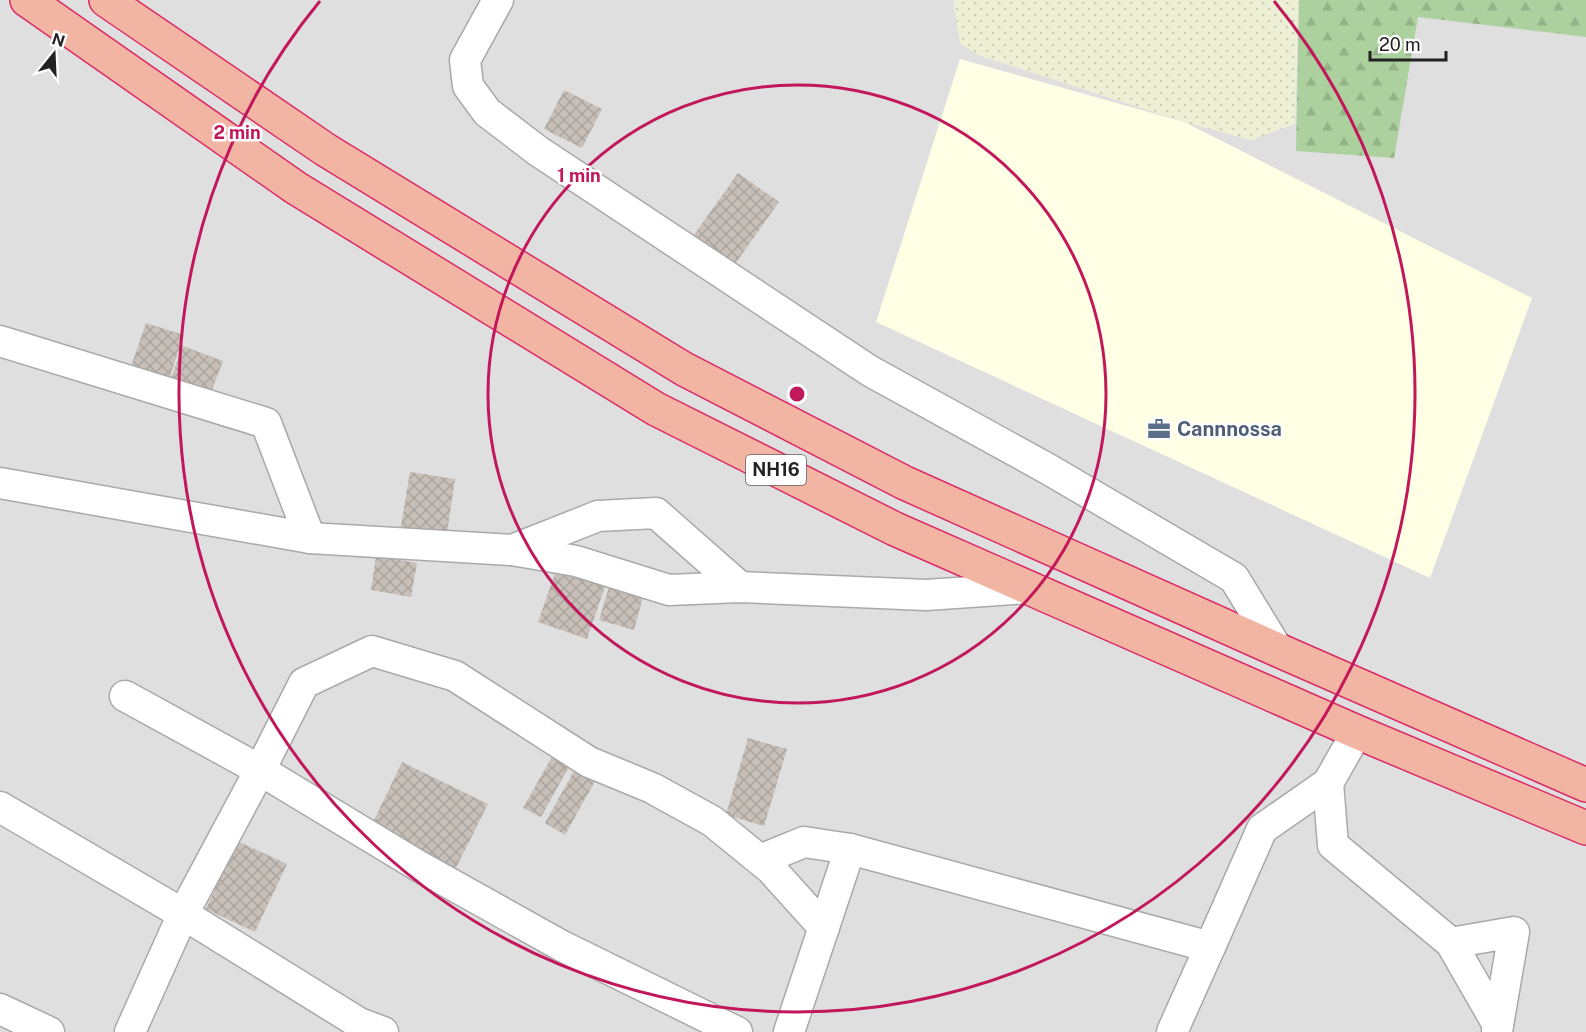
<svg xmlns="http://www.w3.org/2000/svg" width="1586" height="1032" font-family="'Public Sans',sans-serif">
  <defs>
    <pattern id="farmland-dots" width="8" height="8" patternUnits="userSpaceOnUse" patternTransform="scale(1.5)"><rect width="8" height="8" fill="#eef0d5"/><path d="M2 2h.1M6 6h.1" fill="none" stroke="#ccceb7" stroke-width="1.8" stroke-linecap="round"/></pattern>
    <pattern id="forest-firs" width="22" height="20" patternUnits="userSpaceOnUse" patternTransform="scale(1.5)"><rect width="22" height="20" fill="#add19e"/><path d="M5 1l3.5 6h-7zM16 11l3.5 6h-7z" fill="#95b388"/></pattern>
    <pattern id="building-cross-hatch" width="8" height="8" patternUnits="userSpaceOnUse" patternTransform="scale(1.5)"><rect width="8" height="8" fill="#c7bfb8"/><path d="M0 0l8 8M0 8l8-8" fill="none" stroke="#aba49e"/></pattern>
  </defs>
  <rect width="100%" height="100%" fill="#f2efe9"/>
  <rect fill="#e0dfdf" x="0" y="0" width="1586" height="1032"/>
  <path fill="#ffffe5" d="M 960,59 L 1184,122 L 1532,298 L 1430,578 L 876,322 Z"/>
  <path fill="url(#farmland-dots)" d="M 955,0 L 1299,0 L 1295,124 L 1251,140 L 1184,122 L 978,55 L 960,43 L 954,6 Z"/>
  <path fill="url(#forest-firs)" d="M 1299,0 L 1586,0 L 1586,37 L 1418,17 L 1394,158 L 1296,151 Z"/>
  <g fill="url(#building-cross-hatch)">
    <path d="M 564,90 L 602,109 L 582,148 L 544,129 Z"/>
    <path d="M 738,173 L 779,202 L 735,264 L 694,235 Z"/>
    <path d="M 146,323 L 184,335 L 167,385 L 129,372 Z"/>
    <path d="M 183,346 L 223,361 L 207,403 L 167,389 Z"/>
    <path d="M 410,472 L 455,479 L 446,540 L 400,532 Z"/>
    <path d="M 376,556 L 417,563 L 411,597 L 371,590 Z"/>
    <path d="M 559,562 L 608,578 L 587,639 L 538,622 Z"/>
    <path d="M 609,587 L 643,597 L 634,630 L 599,620 Z"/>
    <path d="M 748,738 L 787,749 L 764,826 L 726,815 Z"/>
    <path d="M 558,746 L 575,756 L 541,817 L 523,808 Z"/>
    <path d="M 402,762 L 488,804 L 455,870 L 370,829 Z"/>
    <path d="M 579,762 L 599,774 L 565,835 L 545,823 Z"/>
    <path d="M 237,841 L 287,864 L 255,932 L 206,909 Z"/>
  </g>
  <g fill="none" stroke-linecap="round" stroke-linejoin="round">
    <g stroke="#a9a9a9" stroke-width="33">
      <g id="minor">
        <path d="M 498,0 L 465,60 L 468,86 L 487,112 L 538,151 L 870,371 L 1048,469 L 1234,578 L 1278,650"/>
        <path d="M 0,341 L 266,423 L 310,538"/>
        <path d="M 0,483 L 310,538 L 512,550 L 576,561 L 669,590 L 740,587 L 926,595 L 1030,588"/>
        <path d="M 512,550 L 598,516 L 656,513 L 740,587"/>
        <path d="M 125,696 L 260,770 L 417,865 L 562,946 L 737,1032"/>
        <path d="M 1328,783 L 1333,845 L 1451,943 L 1498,1025"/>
        <path d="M 0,807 L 183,914 L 359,1023 L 383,1032"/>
        <path d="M 760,860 L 804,842 L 850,849"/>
        <path d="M 1451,943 L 1514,932 L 1497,1031"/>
        <path d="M 0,1009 L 49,1032"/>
        <path d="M 130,1032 L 183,914 L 260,770 L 304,683 L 372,651 L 455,676 L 589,762 L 652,788 L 712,821 L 771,869 L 824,928"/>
        <path d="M 789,1032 L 850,849 L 1210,947 L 1262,829 L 1328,783 L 1357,732"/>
        <path d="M 1172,1032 L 1210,947"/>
      </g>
    </g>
    <g stroke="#dc2a67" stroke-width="36">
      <g id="trunk">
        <path d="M 27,0 L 296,188 L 656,409 L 895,529 L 1357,732 L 1586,828"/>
        <path d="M 106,0 L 326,150 L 684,369 L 905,483 L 1278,650 L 1586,785"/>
      </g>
    </g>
    <use href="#minor" stroke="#fff" stroke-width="30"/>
    <use href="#trunk" stroke="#f2b4a3" stroke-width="33"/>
  </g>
  <g fill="none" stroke="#c2185b" stroke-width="3">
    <circle cx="797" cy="394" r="309"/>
    <path d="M1274 1A618 618 0 1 1 320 1"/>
  </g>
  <defs>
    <g id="office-bare" transform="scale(1.8)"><path d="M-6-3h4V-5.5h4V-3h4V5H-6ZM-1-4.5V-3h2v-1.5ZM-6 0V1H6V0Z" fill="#5c6f8a" stroke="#fff" stroke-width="2.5" paint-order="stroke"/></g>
  </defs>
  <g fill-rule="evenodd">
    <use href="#office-bare" x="1159" y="429"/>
  </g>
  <g text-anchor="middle" stroke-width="5" stroke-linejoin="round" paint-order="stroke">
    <rect fill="#fff" stroke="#646464" stroke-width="1.5" x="746" y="455" width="60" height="30" rx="4.5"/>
    <g font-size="18" font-weight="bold" fill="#222">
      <text x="776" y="476">NH16</text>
    </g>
    <g font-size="20" font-weight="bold" fill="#4e5e75" stroke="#fff" text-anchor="start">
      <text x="1177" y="436">Cannnossa</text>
    </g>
  </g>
  <circle cx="797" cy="394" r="9" fill="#c2185b" stroke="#fff" stroke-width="3"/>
  <g font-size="18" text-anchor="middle" font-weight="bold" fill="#c2185b" stroke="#fff" stroke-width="5" stroke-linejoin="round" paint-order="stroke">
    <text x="237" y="139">2 min</text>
    <text x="579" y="182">1 min</text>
  </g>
  <g transform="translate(54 54) rotate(18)" stroke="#ffffff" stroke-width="4.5" paint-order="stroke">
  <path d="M0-4.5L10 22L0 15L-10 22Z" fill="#222222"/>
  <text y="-9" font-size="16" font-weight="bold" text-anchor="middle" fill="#222222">N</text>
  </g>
  <path d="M1370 51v9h76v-9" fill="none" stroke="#222222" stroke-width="3"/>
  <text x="1379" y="51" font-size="18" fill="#222222" stroke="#ffffff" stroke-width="4.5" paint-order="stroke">20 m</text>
</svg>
